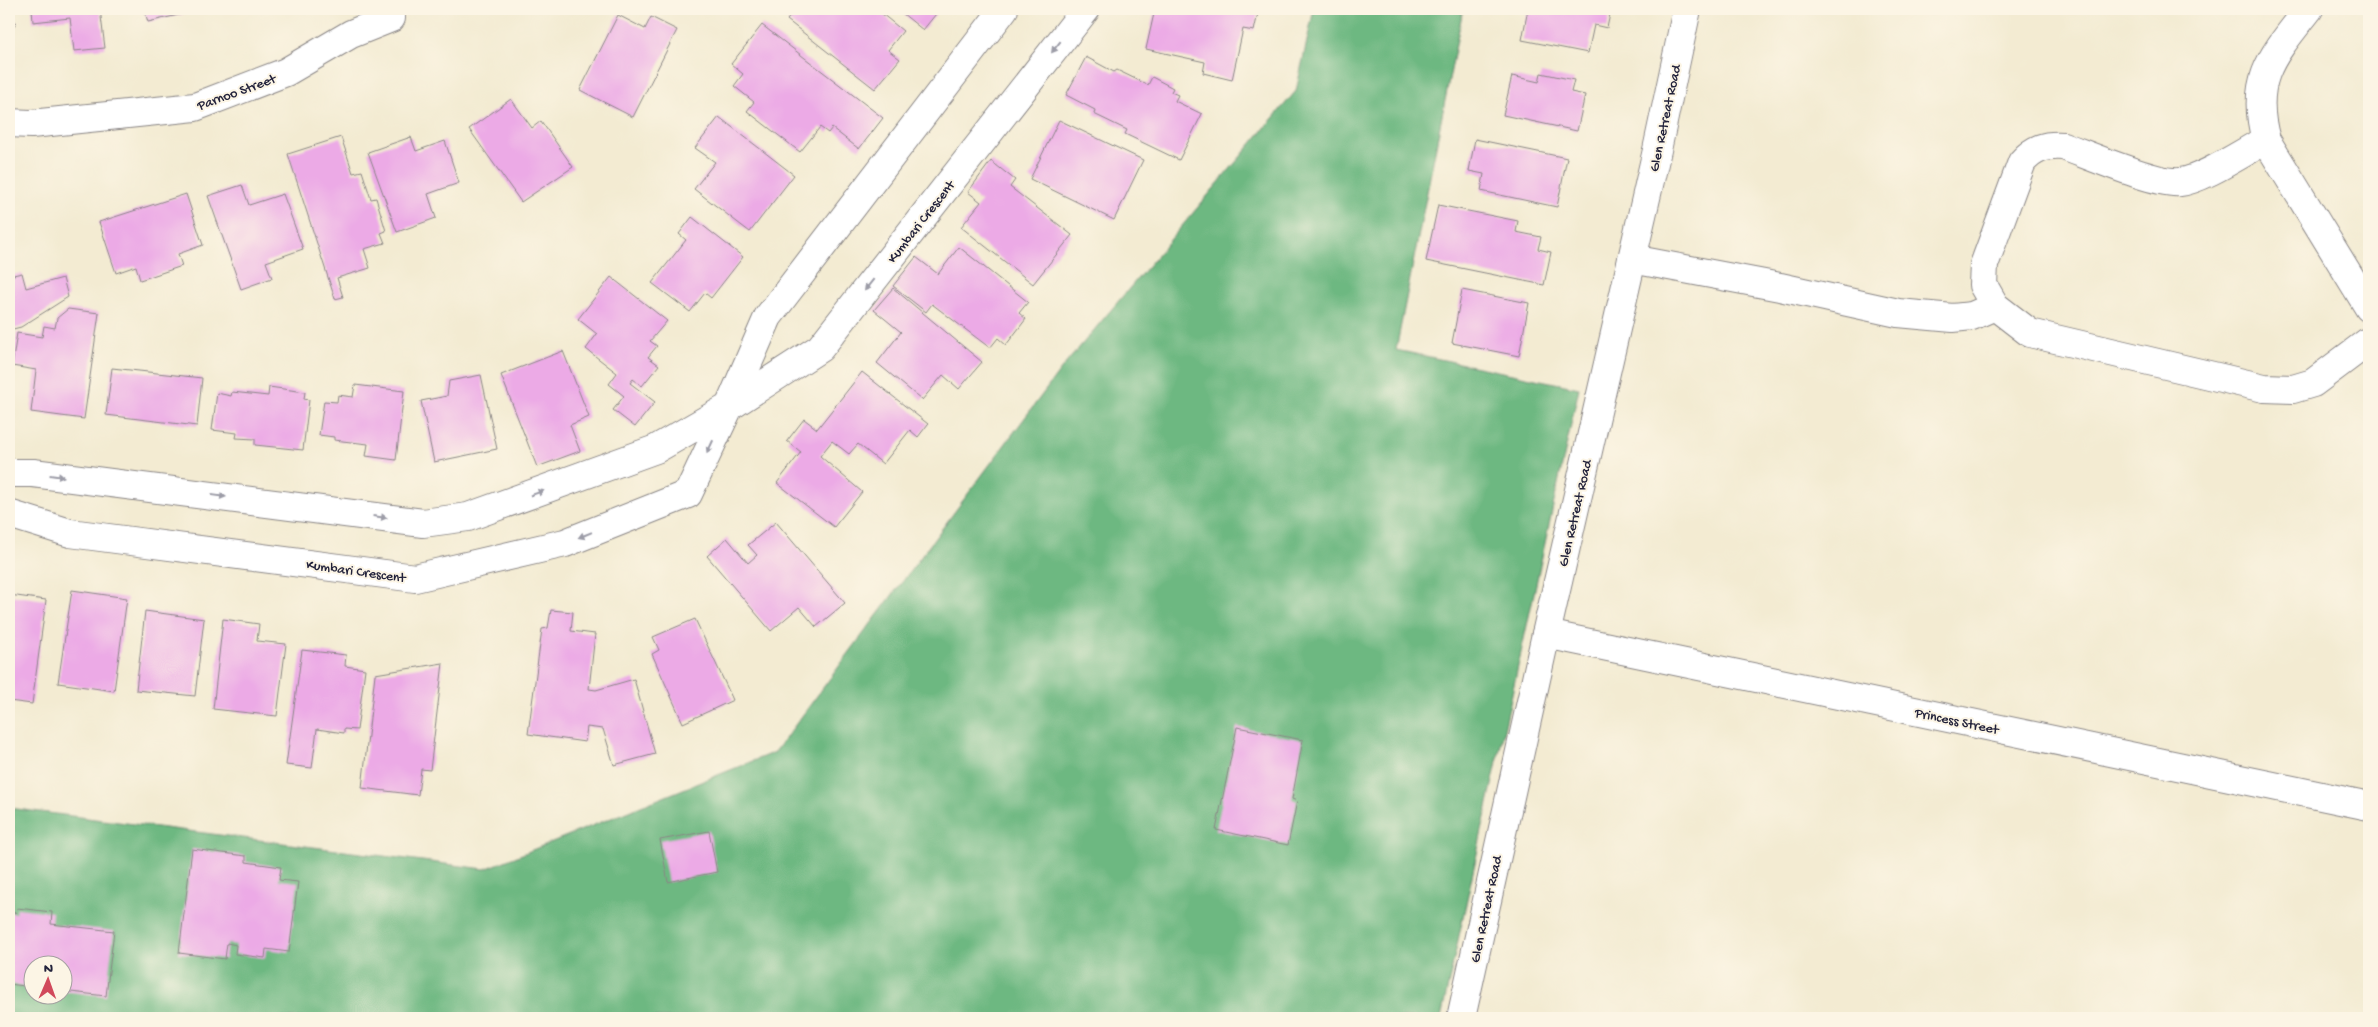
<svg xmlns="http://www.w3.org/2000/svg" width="2378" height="1027" font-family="'Gochi Hand',sans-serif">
  <rect width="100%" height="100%" fill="#fcf5e5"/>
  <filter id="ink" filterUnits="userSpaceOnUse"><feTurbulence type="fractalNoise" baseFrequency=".02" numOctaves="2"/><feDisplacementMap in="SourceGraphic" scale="10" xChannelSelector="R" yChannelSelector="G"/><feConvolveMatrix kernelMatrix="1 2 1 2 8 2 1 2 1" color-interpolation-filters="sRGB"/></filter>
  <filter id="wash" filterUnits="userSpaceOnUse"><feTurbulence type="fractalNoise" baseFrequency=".0096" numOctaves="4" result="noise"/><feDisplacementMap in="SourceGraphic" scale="20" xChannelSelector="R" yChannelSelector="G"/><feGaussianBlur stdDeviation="1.12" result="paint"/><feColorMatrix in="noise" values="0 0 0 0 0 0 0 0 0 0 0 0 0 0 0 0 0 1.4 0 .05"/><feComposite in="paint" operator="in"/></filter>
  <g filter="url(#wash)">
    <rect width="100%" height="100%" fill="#f3ebd2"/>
    <path fill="#6db881" stroke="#486d5e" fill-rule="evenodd" d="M 1314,9 L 1463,9 L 1396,350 L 1579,388 L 1441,1018 L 9,1018 L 9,808 L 485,869 L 775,752 L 1062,368 L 1296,91 ZM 32,964 L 62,964 L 62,994 L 32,994 Z"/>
    <g id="blocks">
      <g fill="#ecaae6">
        <path d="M 32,9 L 100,9 L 105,48 L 74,51 L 70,18 L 33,22 Z"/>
        <path d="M 144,9 L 186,9 L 187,13 L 148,22 Z"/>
        <path d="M 796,9 L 876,9 L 903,31 L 888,50 L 900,59 L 875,89 L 787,20 Z"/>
        <path d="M 897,9 L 940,9 L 923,30 Z"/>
        <path d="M 1155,9 L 1176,13 L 1176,9 L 1259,9 L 1254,31 L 1243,29 L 1232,80 L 1203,73 L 1205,62 L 1146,49 Z"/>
        <path d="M 1528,9 L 1611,9 L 1607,28 L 1594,25 L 1588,53 L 1522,40 Z"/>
        <path d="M 618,15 L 645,29 L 651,17 L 677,30 L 633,117 L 580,90 Z"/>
        <path d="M 9,19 L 16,22 L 9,38 Z"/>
        <path d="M 762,25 L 883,118 L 859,149 L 832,128 L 828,133 L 820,127 L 800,152 L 747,111 L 754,102 L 734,86 L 743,74 L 731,64 Z"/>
        <path d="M 1086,57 L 1114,72 L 1117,70 L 1148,85 L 1152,77 L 1173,88 L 1171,92 L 1178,95 L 1175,101 L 1202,114 L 1179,160 L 1125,134 L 1127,130 L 1094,114 L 1095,110 L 1066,95 Z"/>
        <path d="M 1541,73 L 1574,80 L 1571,92 L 1585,95 L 1577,131 L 1503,115 L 1512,76 L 1539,82 Z"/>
        <path d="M 511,99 L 532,128 L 541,121 L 573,167 L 521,202 L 469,129 Z"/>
        <path d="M 719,117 L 794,175 L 750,232 L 694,189 L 715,162 L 695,148 Z"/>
        <path d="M 1059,120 L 1143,160 L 1114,220 L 1030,179 Z"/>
        <path d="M 341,137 L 353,173 L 362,171 L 371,199 L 376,198 L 386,231 L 381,233 L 385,243 L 364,249 L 370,268 L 337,278 L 343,297 L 335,299 L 288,154 Z"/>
        <path d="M 411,137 L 416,151 L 445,141 L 459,183 L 428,194 L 436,218 L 397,232 L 368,152 Z"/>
        <path d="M 1475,139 L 1567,158 L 1557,207 L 1481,191 L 1484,174 L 1469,171 Z"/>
        <path d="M 991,161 L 1015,180 L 1010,187 L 1072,235 L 1033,284 L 961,227 L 981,202 L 968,192 Z"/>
        <path d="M 242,185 L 249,205 L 283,194 L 303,249 L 266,262 L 272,278 L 241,289 L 208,196 Z"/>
        <path d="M 186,194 L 203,245 L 178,254 L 182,266 L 140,280 L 136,266 L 116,273 L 99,222 Z"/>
        <path d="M 1438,205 L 1518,221 L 1516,232 L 1541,237 L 1538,249 L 1551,252 L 1544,285 L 1426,261 Z"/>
        <path d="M 692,217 L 743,257 L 711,298 L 705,293 L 690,312 L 652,283 L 686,240 L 679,234 Z"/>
        <path d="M 959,247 L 1028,302 L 1019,313 L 1026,319 L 1006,345 L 998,338 L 990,348 L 932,304 L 926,312 L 893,286 L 916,257 L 938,274 Z"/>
        <path d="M 22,273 L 26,288 L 63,278 L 68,297 L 21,327 L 9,330 L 9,276 Z"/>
        <path d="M 611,277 L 667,321 L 650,341 L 657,346 L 648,357 L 659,365 L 642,386 L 633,379 L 630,383 L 655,402 L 635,427 L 613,410 L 624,396 L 609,384 L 617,373 L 586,349 L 597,334 L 578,319 Z"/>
        <path d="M 893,288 L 982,362 L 959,389 L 943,375 L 922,400 L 877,363 L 901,332 L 874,310 Z"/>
        <path d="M 1462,290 L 1529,303 L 1519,356 L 1452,343 Z"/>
        <path d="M 68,309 L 99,313 L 84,419 L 31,412 L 36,370 L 12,366 L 17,333 L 42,337 L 44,326 L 55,328 L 57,318 Z"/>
        <path d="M 563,351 L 589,417 L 570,425 L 580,451 L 537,467 L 501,375 Z"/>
        <path d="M 112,368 L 202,378 L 197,426 L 106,415 Z"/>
        <path d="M 862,372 L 928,424 L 918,437 L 910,430 L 883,464 L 858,444 L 849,454 L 832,441 L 820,456 L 862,492 L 834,527 L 777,483 L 801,452 L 787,441 L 804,419 L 817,429 Z"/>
        <path d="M 481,375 L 497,449 L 434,462 L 421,401 L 447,396 L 449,381 Z"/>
        <path d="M 355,385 L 404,391 L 396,460 L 366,456 L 368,444 L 334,440 L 334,437 L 319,435 L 324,401 L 337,402 L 338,395 L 353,397 Z"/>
        <path d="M 269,387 L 305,392 L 304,399 L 309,400 L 303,450 L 255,445 L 255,439 L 236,438 L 237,433 L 212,430 L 217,393 L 231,396 L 232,392 L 268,396 Z"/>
        <path d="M 776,522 L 845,603 L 816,627 L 799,607 L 771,631 L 707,556 L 727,538 L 748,563 L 757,555 L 748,545 Z"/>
        <path d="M 72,590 L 127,598 L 114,691 L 58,683 Z"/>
        <path d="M 9,595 L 46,600 L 32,704 L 9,701 Z"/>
        <path d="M 551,610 L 573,612 L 571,631 L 595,634 L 589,689 L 596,690 L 634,679 L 655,754 L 614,765 L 603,729 L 587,727 L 585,742 L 528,734 L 542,629 L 548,628 Z"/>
        <path d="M 145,611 L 204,619 L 195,696 L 136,690 Z"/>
        <path d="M 223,619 L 259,624 L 257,641 L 286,644 L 277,716 L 213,709 Z"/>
        <path d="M 695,619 L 733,700 L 683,723 L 652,654 L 659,650 L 653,637 Z"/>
        <path d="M 302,650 L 346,655 L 345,666 L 365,669 L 357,730 L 344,729 L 344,733 L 317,729 L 312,768 L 286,765 Z"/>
        <path d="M 443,663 L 430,770 L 421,769 L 418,795 L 362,788 L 375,674 Z"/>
        <path d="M 1237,727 L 1303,740 L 1292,799 L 1297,801 L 1288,845 L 1216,830 Z"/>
        <path d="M 709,831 L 717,872 L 668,882 L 660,840 Z"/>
        <path d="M 192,849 L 246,856 L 246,862 L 281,867 L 279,880 L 298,882 L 289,952 L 266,949 L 265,958 L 235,954 L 236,945 L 227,943 L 225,959 L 179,953 Z"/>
        <path d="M 17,908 L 52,912 L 51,924 L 114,931 L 106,996 L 62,991 L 62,964 L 32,964 L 32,987 L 9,984 L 9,912 L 16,913 Z"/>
      </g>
    </g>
  </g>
  <g filter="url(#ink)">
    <use href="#blocks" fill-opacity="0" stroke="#8a8686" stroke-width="1"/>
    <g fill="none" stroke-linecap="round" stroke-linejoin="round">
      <g stroke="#8a8686" stroke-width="30">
        <g id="minor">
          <path d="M 2309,9 C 2273,55 2249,79 2266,140 L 2369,308"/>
          <path d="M 9,123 L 31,124 L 195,107 L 286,72 L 351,34 L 391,18"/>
          <path d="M 2266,140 C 2245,151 2202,180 2180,182 C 2157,185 2088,155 2063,146 C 2045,145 2034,148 2022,162 L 1984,265 L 1983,285 L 1995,306 L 2030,333 L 2264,388 L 2293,389 L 2313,383 L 2369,341"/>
          <path d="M 1632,259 L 1780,287 L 1898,313 L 1953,318 L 1972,316 L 1995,306"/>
          <path d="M 9,473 L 33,473 L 423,523 L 468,517 L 656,449 L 729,407 L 768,317 L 1004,9"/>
          <path d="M 9,514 L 70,533 L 415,578 L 565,543 L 688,494 L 729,407 L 820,348 L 1086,9"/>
          <path d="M 1546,634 L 2369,806"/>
          <path d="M 1461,1018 L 1546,634 L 1657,150 L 1687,9"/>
        </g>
      </g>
      <use href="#minor" stroke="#fff" stroke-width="28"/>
    </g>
    <defs><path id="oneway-solid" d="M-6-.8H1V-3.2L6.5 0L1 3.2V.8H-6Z" transform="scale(1.25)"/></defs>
    <g fill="#9c9ca7">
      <use href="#oneway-solid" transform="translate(1056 47) rotate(128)"/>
      <use href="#oneway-solid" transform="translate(869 285) rotate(128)"/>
      <use href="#oneway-solid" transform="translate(710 447) rotate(115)"/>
      <use href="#oneway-solid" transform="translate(57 476) rotate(7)"/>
      <use href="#oneway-solid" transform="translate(537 493) rotate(-19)"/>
      <use href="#oneway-solid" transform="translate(219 496) rotate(7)"/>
      <use href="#oneway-solid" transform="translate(380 517) rotate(7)"/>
      <use href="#oneway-solid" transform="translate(585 535) rotate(158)"/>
    </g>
  </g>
  <g text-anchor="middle" stroke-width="4" stroke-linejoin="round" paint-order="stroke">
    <g font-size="14" fill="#22223b" stroke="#fcf5e5">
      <text transform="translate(236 91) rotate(-20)" y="5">Parnoo Street</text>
      <text transform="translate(1664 118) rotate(-78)" y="5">Glen Retreat Road</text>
      <text transform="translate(920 221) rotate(-52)" y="5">Kumbari Crescent</text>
      <text transform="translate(1574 513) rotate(-77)" y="5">Glen Retreat Road</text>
      <text transform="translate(356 570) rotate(8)" y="5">Kumbari Crescent</text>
      <text transform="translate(1957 720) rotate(12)" y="5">Princess Street</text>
      <text transform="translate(1485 909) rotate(-78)" y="5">Glen Retreat Road</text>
    </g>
  </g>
  <rect width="2378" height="1027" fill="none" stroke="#fcf5e5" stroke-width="30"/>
  <g transform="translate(48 980) rotate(2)"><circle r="24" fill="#fcf5e5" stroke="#a5a1a1"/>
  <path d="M0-4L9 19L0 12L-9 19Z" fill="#d1495b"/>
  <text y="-8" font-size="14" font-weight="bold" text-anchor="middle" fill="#22223b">N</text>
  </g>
</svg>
